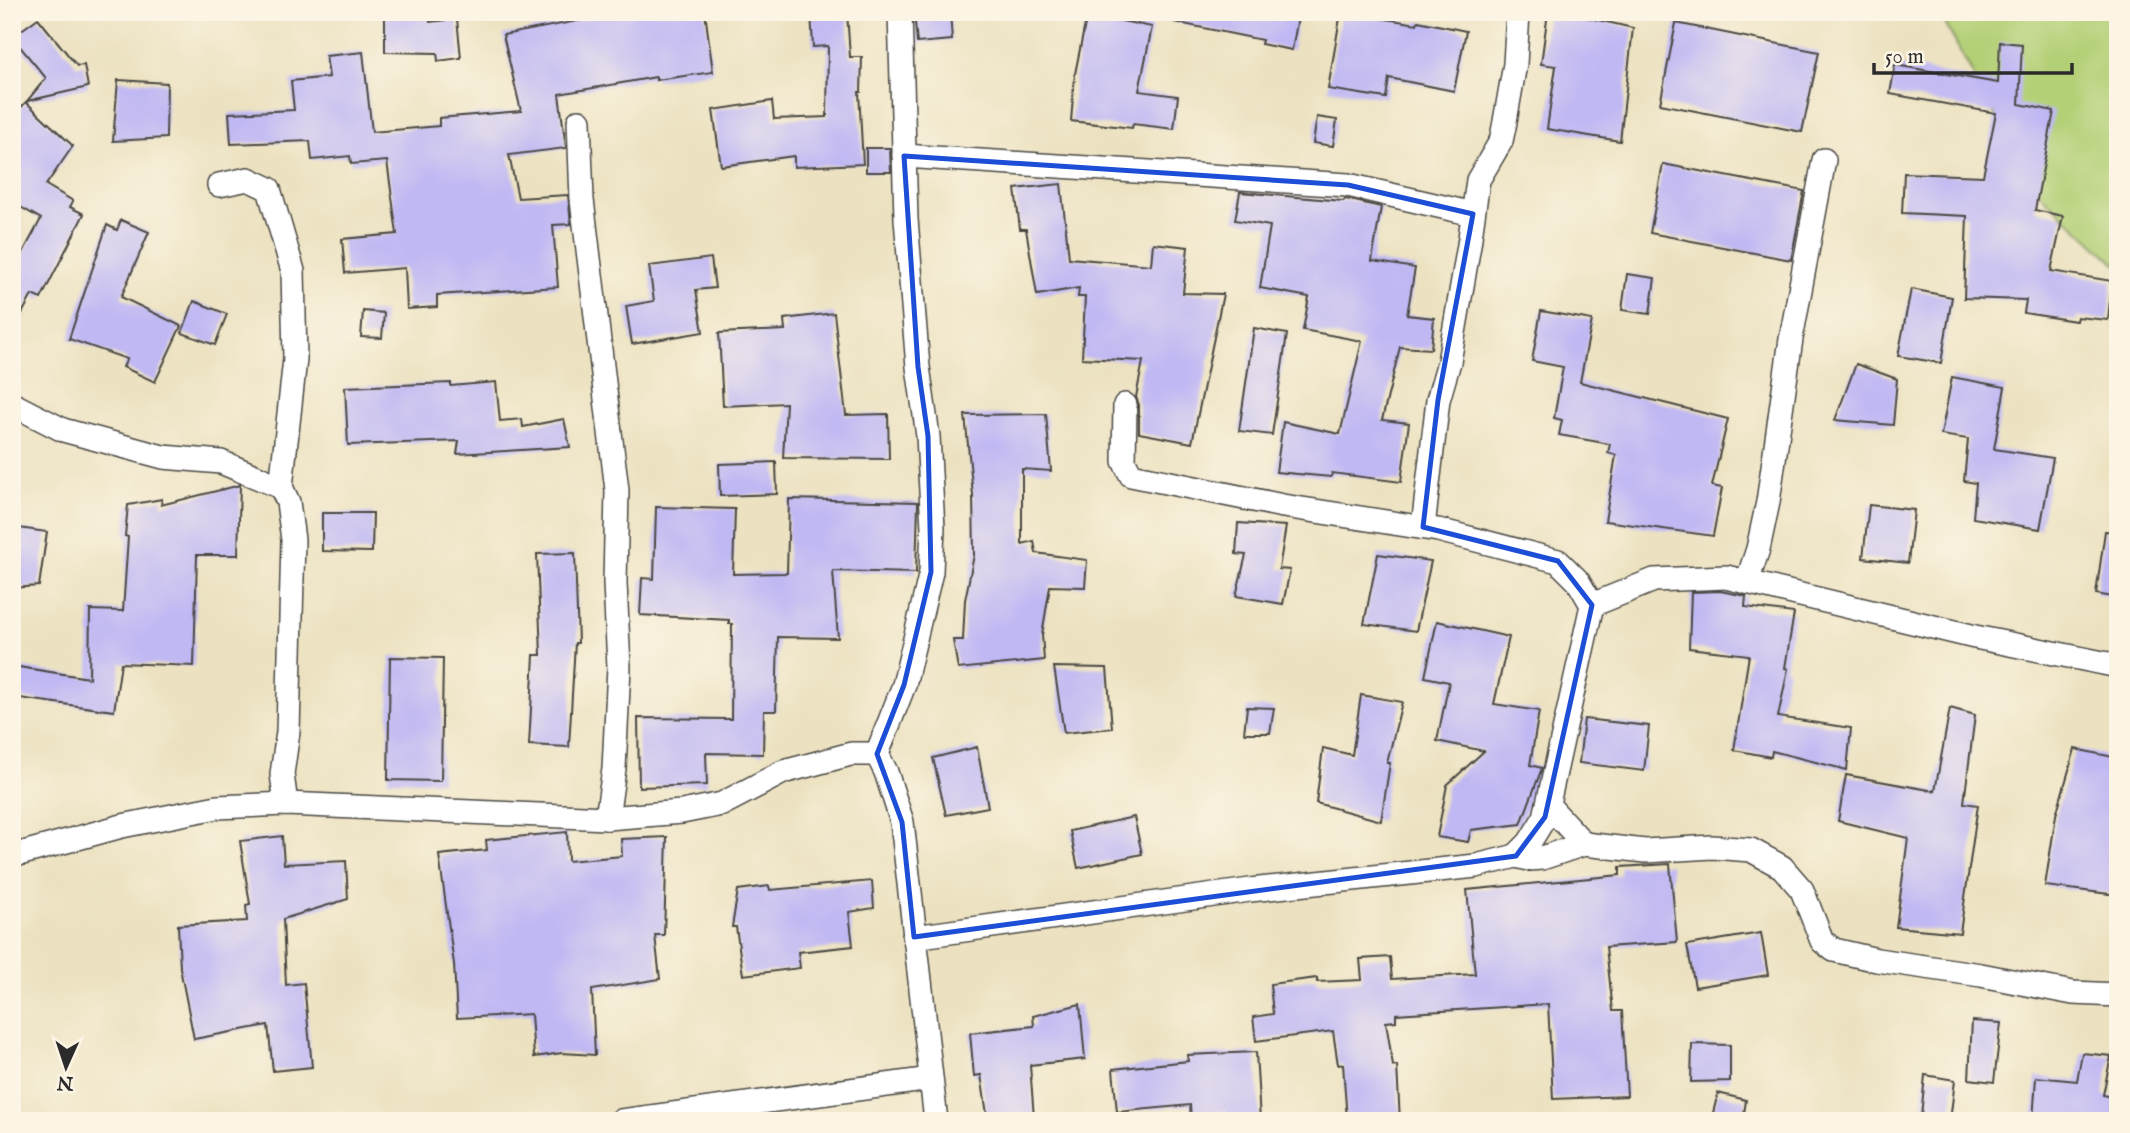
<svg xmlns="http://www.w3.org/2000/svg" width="2130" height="1133" font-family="'IM FELL English',serif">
  <rect width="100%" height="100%" fill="#fcf5e5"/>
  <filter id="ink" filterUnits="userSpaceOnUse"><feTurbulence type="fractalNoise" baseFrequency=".0143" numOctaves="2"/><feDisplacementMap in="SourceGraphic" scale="14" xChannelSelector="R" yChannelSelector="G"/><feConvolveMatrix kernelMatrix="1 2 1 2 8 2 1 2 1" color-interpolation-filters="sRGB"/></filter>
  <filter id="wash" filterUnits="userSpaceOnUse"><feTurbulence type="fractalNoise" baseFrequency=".00686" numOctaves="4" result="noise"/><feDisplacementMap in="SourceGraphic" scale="28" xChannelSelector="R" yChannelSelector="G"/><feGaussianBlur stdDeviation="1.57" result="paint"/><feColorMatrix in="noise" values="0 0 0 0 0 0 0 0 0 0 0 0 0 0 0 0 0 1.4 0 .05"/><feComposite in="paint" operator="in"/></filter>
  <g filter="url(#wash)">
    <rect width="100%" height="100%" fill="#ece2c1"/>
    <path fill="#b4d077" stroke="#707e51" stroke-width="2" d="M 1939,12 L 2118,12 L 2118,266 L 2035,189 Z"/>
    <g id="blocks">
      <g fill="#c0b8f3">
        <path d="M 385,12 L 430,12 L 430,22 L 457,19 L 461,58 L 438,61 L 437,53 L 385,52 Z"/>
        <path d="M 587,12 L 705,12 L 713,72 L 656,80 L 656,77 L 559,94 L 566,148 L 509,155 L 518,198 L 568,195 L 571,224 L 553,225 L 558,287 L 437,295 L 437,307 L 407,309 L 405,268 L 345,273 L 342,239 L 397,234 L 387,161 L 351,164 L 350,156 L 312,160 L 310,141 L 231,144 L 229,113 L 294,110 L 291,81 L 329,77 L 326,56 L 363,52 L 372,132 L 439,126 L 439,118 L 521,111 L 503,35 L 588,19 Z"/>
        <path d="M 811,12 L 847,12 L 850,57 L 862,57 L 861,92 L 859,92 L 863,164 L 794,167 L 794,156 L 721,166 L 713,110 L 772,101 L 774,119 L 827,117 L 828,46 L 813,47 Z"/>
        <path d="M 914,12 L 950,12 L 952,40 L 917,43 Z"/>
        <path d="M 1175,12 L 1299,12 L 1292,50 L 1261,44 L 1262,40 L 1174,22 Z"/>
        <path d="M 1341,12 L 1417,24 L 1418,21 L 1466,31 L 1454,91 L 1389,78 L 1386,98 L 1328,89 Z"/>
        <path d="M 1548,12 L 1564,12 L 1633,28 L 1620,141 L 1547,129 L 1556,66 L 1541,64 Z"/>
        <path d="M 1087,14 L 1152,27 L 1139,91 L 1178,96 L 1174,129 L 1133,124 L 1132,128 L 1071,121 L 1075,74 Z"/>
        <path d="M 38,18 L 77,66 L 84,65 L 88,87 L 27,101 L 46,78 L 12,37 Z"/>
        <path d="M 1676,23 L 1819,52 L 1802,132 L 1660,104 Z"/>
        <path d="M 2000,42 L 2022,44 L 2019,104 L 2054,111 L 2035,210 L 2063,216 L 2051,271 L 2112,281 L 2108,320 L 2077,317 L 2076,321 L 2024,313 L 2026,300 L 1964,298 L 1967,216 L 1902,213 L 1904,173 L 1983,176 L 1996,113 L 1890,94 L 1895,65 L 1998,83 Z"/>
        <path d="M 118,80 L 167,83 L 166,138 L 113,141 Z"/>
        <path d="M 26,102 L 73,146 L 46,185 L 73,201 L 70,207 L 84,214 L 41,299 L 32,295 L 12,332 L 12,273 L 41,219 L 12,202 L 12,117 Z"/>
        <path d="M 1317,117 L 1337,120 L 1333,146 L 1313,143 Z"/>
        <path d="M 866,148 L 890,148 L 891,172 L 866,172 Z"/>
        <path d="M 1663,164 L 1804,191 L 1791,260 L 1650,233 Z"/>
        <path d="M 1061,184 L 1069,258 L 1151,265 L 1153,243 L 1188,247 L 1183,293 L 1223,294 L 1192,443 L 1139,433 L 1139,405 L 1136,397 L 1143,361 L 1082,358 L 1085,297 L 1078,297 L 1079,288 L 1037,295 L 1026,229 L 1020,229 L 1015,189 Z"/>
        <path d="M 1240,192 L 1343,201 L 1346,199 L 1381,207 L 1372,261 L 1415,268 L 1407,315 L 1434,318 L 1431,349 L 1400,347 L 1382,420 L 1409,423 L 1401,482 L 1332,473 L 1331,477 L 1276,472 L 1283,422 L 1340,434 L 1362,341 L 1303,330 L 1309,297 L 1260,288 L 1270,226 L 1235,220 Z"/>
        <path d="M 121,220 L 149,232 L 121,297 L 181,326 L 155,382 L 123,367 L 127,359 L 69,339 L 107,225 L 117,230 Z"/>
        <path d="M 711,258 L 715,288 L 696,290 L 703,332 L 632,344 L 626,306 L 654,301 L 649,266 Z"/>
        <path d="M 1627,274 L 1655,278 L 1650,314 L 1622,310 Z"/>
        <path d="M 1911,289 L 1952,297 L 1941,363 L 1898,356 Z"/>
        <path d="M 194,301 L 227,314 L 215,345 L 182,333 Z"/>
        <path d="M 363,311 L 384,313 L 382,338 L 361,337 Z"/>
        <path d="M 1541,311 L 1592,320 L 1580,382 L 1728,419 L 1712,486 L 1722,488 L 1713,536 L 1605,521 L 1616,455 L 1608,453 L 1610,444 L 1559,435 L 1562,420 L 1554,418 L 1563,367 L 1532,361 Z"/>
        <path d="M 834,313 L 846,415 L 888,414 L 889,459 L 783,458 L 786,403 L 723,406 L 719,333 L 785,330 L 784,319 Z"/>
        <path d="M 1254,328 L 1287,334 L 1272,435 L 1239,431 Z"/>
        <path d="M 1856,364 L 1897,379 L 1893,425 L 1835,420 Z"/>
        <path d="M 1952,377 L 2005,387 L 1994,449 L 2053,458 L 2040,529 L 1973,518 L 1976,483 L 1964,481 L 1968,439 L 1941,435 Z"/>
        <path d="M 496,382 L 500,421 L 522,419 L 523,427 L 564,419 L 570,447 L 457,454 L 459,441 L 348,445 L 345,387 L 451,383 L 451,386 Z"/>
        <path d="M 1046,414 L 1051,471 L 1022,469 L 1022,544 L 1034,541 L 1036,553 L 1087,560 L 1085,587 L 1050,586 L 1042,635 L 1044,660 L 958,669 L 953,640 L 963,640 L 965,600 L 974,555 L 973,495 L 965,415 Z"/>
        <path d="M 776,462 L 777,494 L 720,496 L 719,464 Z"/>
        <path d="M 240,485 L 238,555 L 197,555 L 194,666 L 121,663 L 114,711 L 12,697 L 12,666 L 89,678 L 90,610 L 123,611 L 128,537 L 125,536 L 128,505 L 162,499 L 161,505 Z"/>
        <path d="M 789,499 L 918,502 L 916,573 L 833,571 L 838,638 L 778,637 L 776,711 L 764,711 L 763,754 L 706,753 L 707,785 L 639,787 L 638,718 L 731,719 L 732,624 L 729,624 L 729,620 L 640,615 L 642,578 L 654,579 L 656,507 L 735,509 L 733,574 L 787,573 Z"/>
        <path d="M 1869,505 L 1914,510 L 1908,563 L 1863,558 Z"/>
        <path d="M 322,513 L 373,513 L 372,552 L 322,551 Z"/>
        <path d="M 1238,523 L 1286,526 L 1279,569 L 1290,570 L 1283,604 L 1236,596 L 1246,555 L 1236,554 Z"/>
        <path d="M 12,527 L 47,532 L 39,586 L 12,588 Z"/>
        <path d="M 2105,531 L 2118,532 L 2118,598 L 2096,594 Z"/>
        <path d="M 575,553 L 578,643 L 575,643 L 569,747 L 529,745 L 534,655 L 541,655 L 537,554 Z"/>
        <path d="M 1378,554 L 1431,561 L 1416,631 L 1364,624 Z"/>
        <path d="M 1720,591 L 1746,596 L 1745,607 L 1794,613 L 1785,668 L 1788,669 L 1778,717 L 1851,728 L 1847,770 L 1772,751 L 1771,757 L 1734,750 L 1749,655 L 1689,648 L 1691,592 Z"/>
        <path d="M 1437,621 L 1509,637 L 1494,704 L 1539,711 L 1530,765 L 1542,768 L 1521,824 L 1471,830 L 1468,842 L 1437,837 L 1447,785 L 1484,751 L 1437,741 L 1449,682 L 1425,677 Z"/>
        <path d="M 390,657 L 443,658 L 441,781 L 388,780 Z"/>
        <path d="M 1054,667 L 1107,668 L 1112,728 L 1064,733 Z"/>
        <path d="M 1361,695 L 1402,702 L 1387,763 L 1390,763 L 1381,821 L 1316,803 L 1323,748 L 1352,755 Z"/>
        <path d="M 1247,707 L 1274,708 L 1270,733 L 1244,733 Z"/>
        <path d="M 1950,708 L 1975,715 L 1964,803 L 1978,805 L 1960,933 L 1896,927 L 1908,838 L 1838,821 L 1846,775 L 1935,791 Z"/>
        <path d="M 1584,719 L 1649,726 L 1644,771 L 1579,763 Z"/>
        <path d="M 977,747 L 988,807 L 946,815 L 933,758 Z"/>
        <path d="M 2075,749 L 2118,758 L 2118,895 L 2045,886 L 2056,815 Z"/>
        <path d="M 1134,817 L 1142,854 L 1078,868 L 1070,831 Z"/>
        <path d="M 567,832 L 568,861 L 622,856 L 621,839 L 667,837 L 664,935 L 655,935 L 660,979 L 592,990 L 595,1055 L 562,1053 L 534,1057 L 531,1014 L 457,1018 L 454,964 L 439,855 L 487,850 L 486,840 Z"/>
        <path d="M 282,836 L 284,864 L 346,861 L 348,899 L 283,919 L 286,985 L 304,983 L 312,1067 L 273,1071 L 268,1025 L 194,1039 L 180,968 L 178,925 L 247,921 L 246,905 L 250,904 L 240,841 Z"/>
        <path d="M 1670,864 L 1677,942 L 1606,947 L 1613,1011 L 1622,1011 L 1627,1096 L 1553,1099 L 1548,1004 L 1396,1014 L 1396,1021 L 1386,1022 L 1393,1066 L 1397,1066 L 1400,1121 L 1347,1121 L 1343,1064 L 1338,1065 L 1333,1031 L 1256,1041 L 1253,1017 L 1273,1014 L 1270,984 L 1317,978 L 1317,982 L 1362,980 L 1360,959 L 1390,957 L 1392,979 L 1475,974 L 1467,890 L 1620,875 L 1620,867 Z"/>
        <path d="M 872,881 L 874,908 L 849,912 L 853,946 L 798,952 L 800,968 L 743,975 L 736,927 L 732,927 L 738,890 L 769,886 L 770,890 Z"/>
        <path d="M 1761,933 L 1768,975 L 1695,987 L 1687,945 Z"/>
        <path d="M 1080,1004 L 1085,1059 L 1030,1065 L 1034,1118 L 988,1121 L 981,1075 L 974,1076 L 970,1033 L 1034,1026 L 1033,1016 Z"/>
        <path d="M 1972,1021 L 2001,1023 L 1994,1082 L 1969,1079 Z"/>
        <path d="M 1692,1044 L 1730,1045 L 1730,1081 L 1691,1082 Z"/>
        <path d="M 1256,1052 L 1260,1121 L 1227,1121 L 1226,1111 L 1191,1118 L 1190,1105 L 1117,1112 L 1113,1069 L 1188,1061 L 1187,1055 Z"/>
        <path d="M 2082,1053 L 2111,1056 L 2103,1095 L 2118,1098 L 2118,1121 L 2033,1121 L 2036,1077 L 2077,1081 Z"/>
        <path d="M 1925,1075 L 1955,1080 L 1950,1121 L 1921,1117 Z"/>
        <path d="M 1718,1093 L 1746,1100 L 1743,1121 L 1711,1121 Z"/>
      </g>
    </g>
  </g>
  <g filter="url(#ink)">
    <use href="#blocks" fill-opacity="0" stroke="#484642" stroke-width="2"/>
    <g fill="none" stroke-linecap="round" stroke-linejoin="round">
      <g stroke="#484642" stroke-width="26">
        <g id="minor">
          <path d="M 900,12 L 906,219 L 918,367 L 928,436 L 933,528 L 931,572 L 904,685 L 877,754 L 886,772 L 902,822 L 936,1121"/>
          <path d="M 579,121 L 582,200 L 617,490 L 615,583 L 619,667 L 614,769 L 607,818"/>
          <path d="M 904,156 L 1348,185 L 1473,214"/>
          <path d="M 219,185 L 248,179 L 269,189 L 293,271 L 295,359 L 281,487 L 288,502 L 293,540 L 288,732 L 282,774 L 286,804"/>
          <path d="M 12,404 L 63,430 L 163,457 L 221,462 L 281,487"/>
          <path d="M 1125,405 L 1124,461 L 1131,475 L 1283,506 L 1438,530 L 1558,561 L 1578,581 L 1592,605 L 1545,817 L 1529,843 L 1516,856"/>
          <path d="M 1423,527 L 1438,400 L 1449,362 L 1469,245 L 1478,180 L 1501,141 L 1504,127 L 1515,64 L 1518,12"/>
          <path d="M 1747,582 L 1758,549 L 1768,502 L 1791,339 L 1824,160"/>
          <path d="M 1592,605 L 1654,580 L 1726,577 L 1975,637 L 2118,666"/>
          <path d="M 1548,805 L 1584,844"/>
          <path d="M 12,856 L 122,826 L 217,807 L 286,804 L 607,818 L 682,812 L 722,804 L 783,772 L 851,754 L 877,754"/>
          <path d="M 914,937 L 1250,890 L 1476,866 L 1516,856 L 1529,859 L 1542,858 L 1584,844 L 1645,851 L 1712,847 L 1751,850 L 1782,867 L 1802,890 L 1822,941 L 1834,950 L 1877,960 L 1981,975 L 2073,993 L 2118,995"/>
          <path d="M 621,1121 L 931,1079"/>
        </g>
      </g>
      <use href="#minor" stroke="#fff" stroke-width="23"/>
    </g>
  </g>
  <path fill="none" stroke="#1d4ed8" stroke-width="5" stroke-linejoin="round" d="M 904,156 L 1348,185 L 1473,214 L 1438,400 L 1423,527 L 1558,561 L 1592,605 L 1545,817 L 1516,856 L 914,937 L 902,822 L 877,754 L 904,685 L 931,572 L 928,436 L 918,367 Z"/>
  <rect width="2130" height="1133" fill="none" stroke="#fcf5e5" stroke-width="42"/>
  <g transform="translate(66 1067) rotate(183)" stroke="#fcf5e5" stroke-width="5" paint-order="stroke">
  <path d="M0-5L12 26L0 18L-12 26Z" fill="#2b2b2b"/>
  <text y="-10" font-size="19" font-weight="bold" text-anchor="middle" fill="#2b2b2b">N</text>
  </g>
  <path d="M1874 63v10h198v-10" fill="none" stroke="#2b2b2b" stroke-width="3.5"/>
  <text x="1885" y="63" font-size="21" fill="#2b2b2b" stroke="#fcf5e5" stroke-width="5" paint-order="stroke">50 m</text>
</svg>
